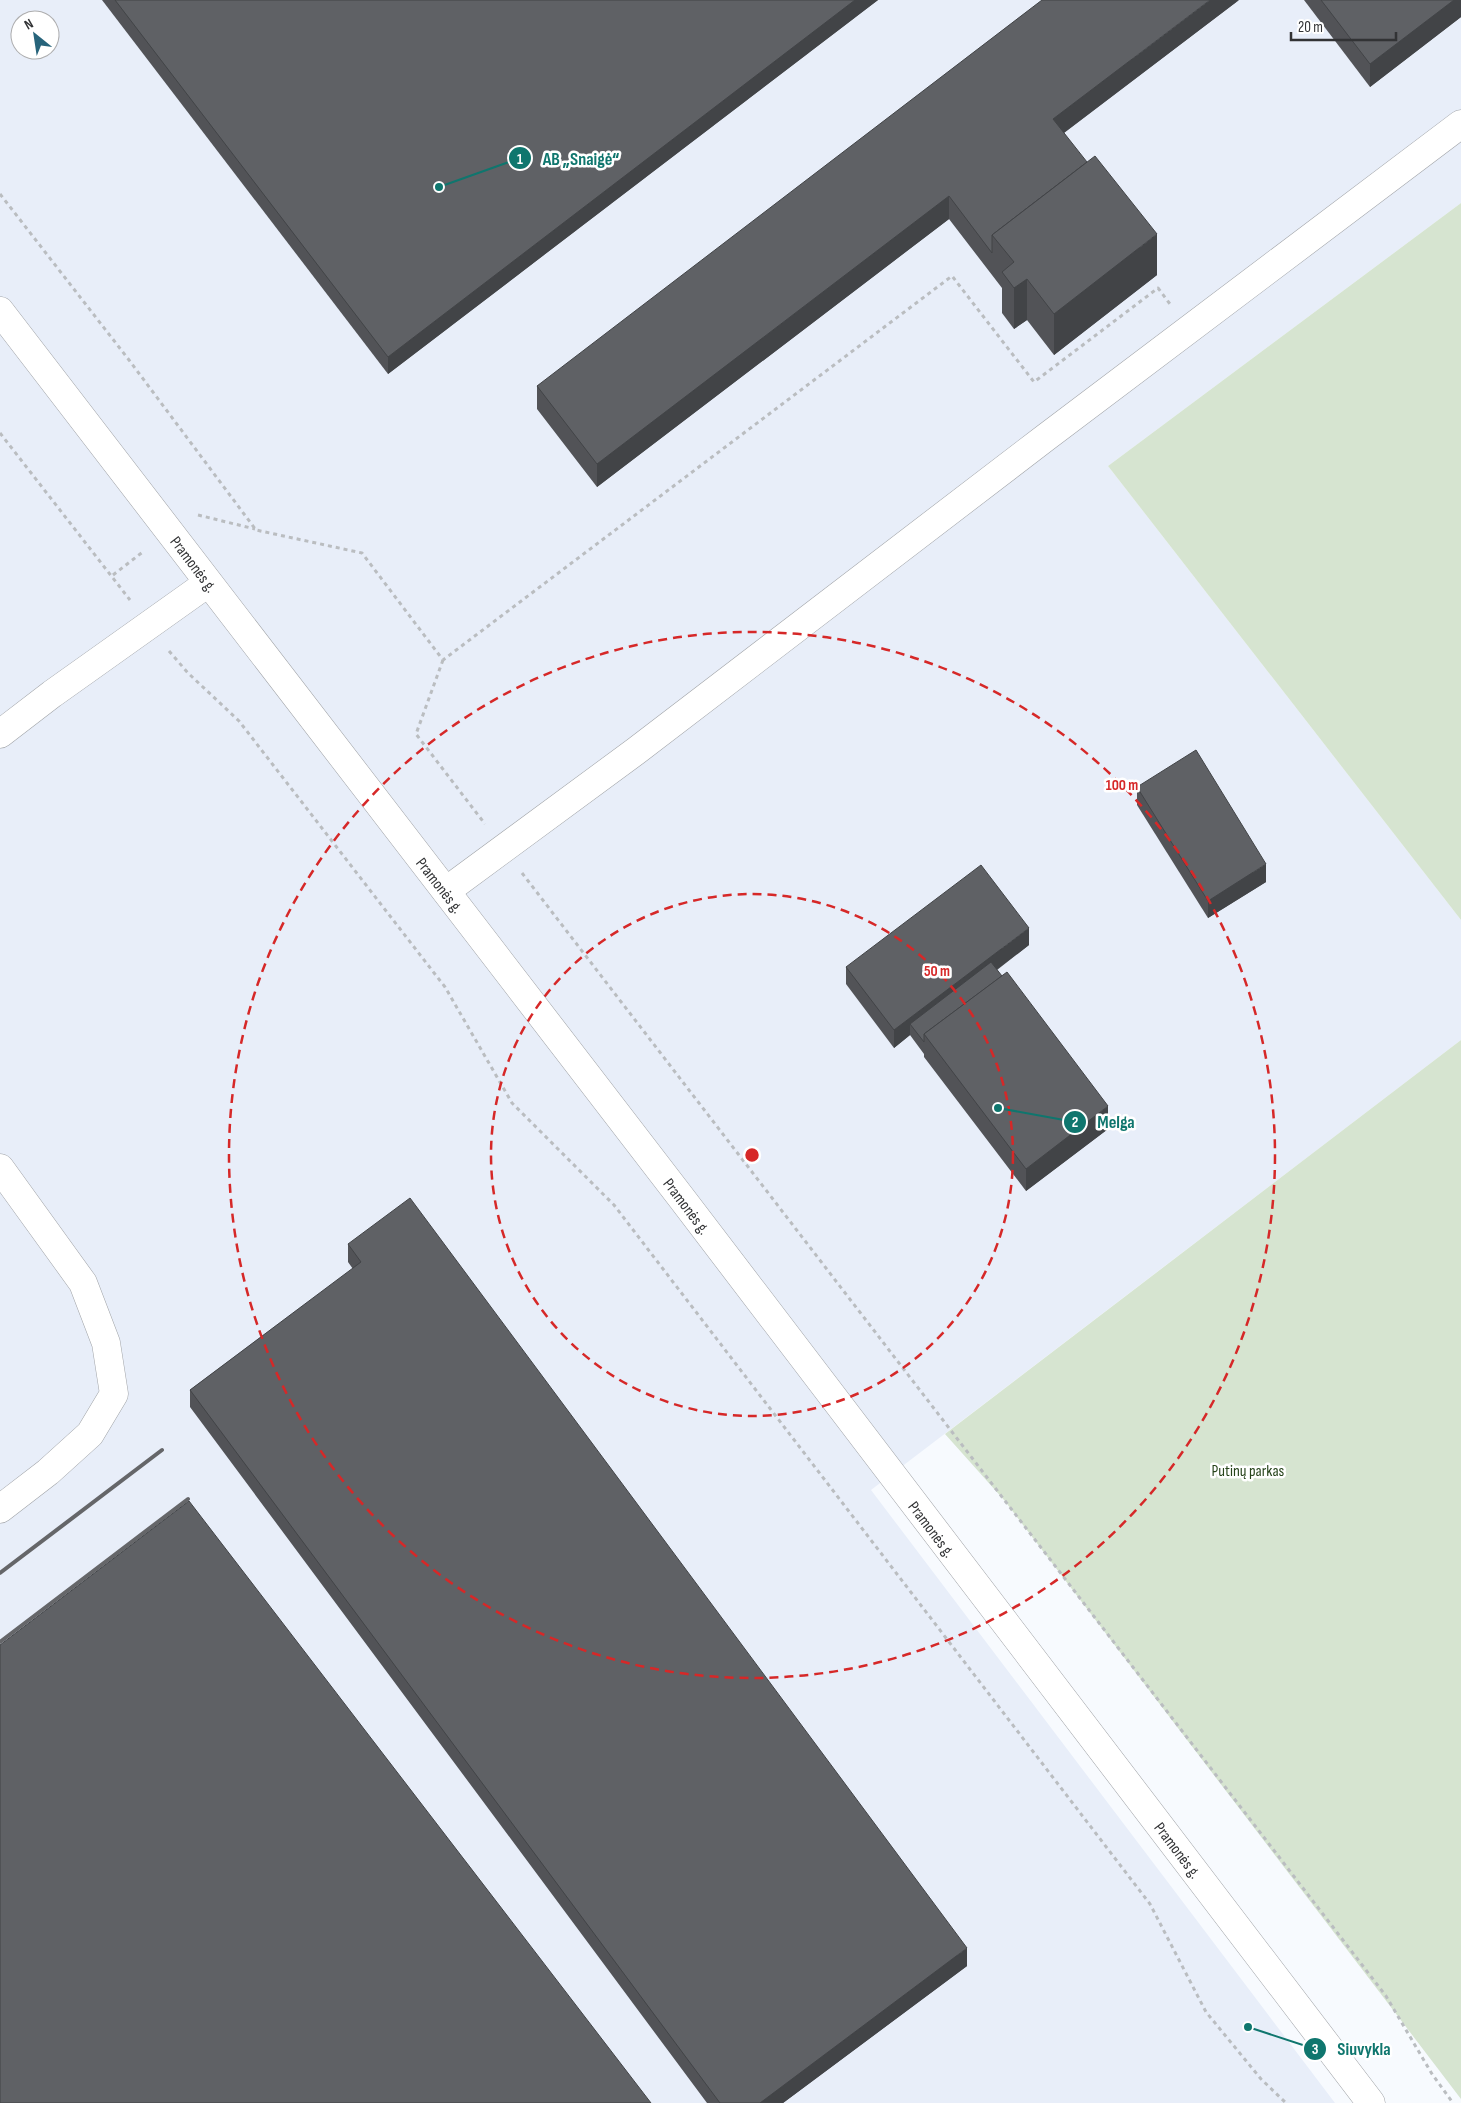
<svg xmlns="http://www.w3.org/2000/svg" width="1461" height="2103" font-family="'Sofia Sans Condensed',sans-serif">
  <rect width="100%" height="100%" fill="#f7fafe"/>
  <path fill="#e8eef9" fill-rule="evenodd" d="M 0,0 L 1461,0 L 1461,203 L 1108,466 L 1461,920 L 1461,1040 L 871,1490 L 1335,2103 L 0,2103 ZM 20,20 L 50,20 L 50,50 L 20,50 Z"/>
  <g fill="#d6e4d0">
    <path d="M 1461,203 L 1461,920 L 1108,466 Z"/>
    <path d="M 1461,1040 L 1461,2099 L 1004,1500 L 945,1434 Z"/>
  </g>
  <g fill="none" stroke-linecap="round" stroke-linejoin="round">
    <g stroke="#a0a3a7" stroke-width="29">
      <g id="minor">
        <path d="M 0,311 L 683,1200 L 1371,2103"/>
        <path d="M 0,734 L 52,694 L 208,583"/>
        <path d="M 446,891 L 636,751 L 1045,438 L 1461,124"/>
        <path d="M 0,1168 L 83,1283 L 106,1343 L 114,1394 L 90,1434 L 48,1472 L 0,1509"/>
      </g>
    </g>
    <g stroke="#babdc0" stroke-width="3" stroke-dasharray="4 4" stroke-linecap="butt">
      <path d="M 0,194 L 129,360 L 256,530 L 362,553 L 443,660 L 952,276 L 1034,382 L 1158,288 L 1170,304"/>
      <path d="M 0,433 L 130,600"/>
      <path d="M 198,515 L 255,529"/>
      <path d="M 113,575 L 144,551"/>
      <path d="M 169,651 L 188,673 L 239,721 L 445,987 L 512,1103 L 614,1205 L 1150,1904 L 1206,2012 L 1261,2079 L 1286,2103"/>
      <path d="M 443,660 L 416,734 L 485,824"/>
      <path d="M 522,873 L 1386,1996 L 1432,2074 L 1453,2103"/>
    </g>
    <use href="#minor" stroke="#fff" stroke-width="28"/>
    <g stroke="#656669" stroke-width="4">
      <path d="M 0,1573 L 162,1450"/>
      <path d="M 0,1642 L 188,1499"/>
    </g>
  </g>
  <g fill="#525357">
    <path d="M 102,0 L 878,0 L 388,374 Z"/>
    <path d="M 1239,0 L 1064,133 L 1157,275 L 1054,355 L 1027,320 L 1014,329 L 1002,313 L 1002,288 L 949,219 L 597,487 L 537,409 L 537,386 Z"/>
    <path d="M 1304,0 L 1461,0 L 1461,17 L 1370,87 Z"/>
    <path d="M 1137,787 L 1266,882 L 1208,918 L 1137,805 Z"/>
    <path d="M 1029,945 L 997,970 L 1108,1129 L 1026,1191 L 924,1057 L 924,1054 L 910,1035 L 894,1048 L 846,984 L 846,967 Z"/>
    <path d="M 348,1244 L 967,1966 L 783,2103 L 707,2103 L 190,1407 L 190,1390 L 353,1269 L 348,1262 Z"/>
  </g>
  <g fill="#424447">
    <path d="M 855,0 L 878,0 L 388,374 L 388,357 Z"/>
    <path d="M 1210,0 L 1239,0 L 1053,141 L 1053,119 Z"/>
    <path d="M 1454,0 L 1461,0 L 1461,17 L 1370,87 L 1370,64 Z"/>
    <path d="M 949,196 L 949,219 L 597,487 L 597,464 Z"/>
    <path d="M 1157,234 L 1157,275 L 1054,355 L 1054,314 Z"/>
    <path d="M 1027,279 L 1027,320 L 1014,329 L 1014,288 Z"/>
    <path d="M 1266,864 L 1266,882 L 1208,918 L 1208,901 Z"/>
    <path d="M 1029,928 L 1029,945 L 916,1031 L 910,1024 L 910,1035 L 894,1048 L 894,1030 Z"/>
    <path d="M 1108,1106 L 1108,1129 L 1026,1191 L 1026,1169 Z"/>
    <path d="M 967,1948 L 967,1966 L 783,2103 L 760,2103 Z"/>
  </g>
  <g fill="#5f6165" stroke="#424447">
    <path d="M 115,0 L 855,0 L 388,357 Z"/>
    <path d="M 1042,0 L 1210,0 L 1053,119 L 1087,162 L 992,235 L 992,253 L 949,196 L 597,464 L 537,386 Z"/>
    <path d="M 1321,0 L 1454,0 L 1370,64 Z"/>
    <path d="M 1095,156 L 1157,234 L 1054,314 L 1027,279 L 1014,288 L 1002,272 L 1014,262 L 992,235 Z"/>
    <path d="M 1196,750 L 1266,864 L 1208,901 L 1137,787 Z"/>
    <path d="M 981,865 L 1029,928 L 894,1030 L 846,967 Z"/>
    <path d="M 991,962 L 1002,976 L 924,1034 L 924,1042 L 910,1024 Z"/>
    <path d="M 1007,972 L 1108,1106 L 1026,1169 L 924,1034 Z"/>
    <path d="M 410,1198 L 967,1948 L 760,2103 L 720,2103 L 190,1390 L 361,1262 L 348,1244 Z"/>
    <path d="M 189,1501 L 651,2103 L 0,2103 L 0,1645 Z"/>
  </g>
  <g fill="none" stroke="#d62828" stroke-width="2.5" stroke-dasharray="9 6">
    <circle cx="752" cy="1155" r="261"/>
    <circle cx="752" cy="1155" r="523"/>
  </g>
  <g text-anchor="middle" stroke-width="5" stroke-linejoin="round" paint-order="stroke">
    <g font-size="16" fill="#323335" stroke="#fff">
      <text transform="translate(194 564) rotate(53)" y="6">Pramonės g.</text>
      <text transform="translate(440 885) rotate(52)" y="6">Pramonės g.</text>
      <text transform="translate(687 1206) rotate(53)" y="6">Pramonės g.</text>
      <text transform="translate(932 1529) rotate(53)" y="6">Pramonės g.</text>
      <text transform="translate(1178 1850) rotate(53)" y="6">Pramonės g.</text>
    </g>
    <g font-size="16" fill="#27441b" stroke="#fff">
      <text x="1248" y="1476">Putinų parkas</text>
    </g>
  </g>
  <circle cx="752" cy="1155" r="8" fill="#d62828" stroke="#fff" stroke-width="2.5"/>
  <g font-size="15" text-anchor="middle" font-weight="bold" fill="#d62828" stroke="#fff" stroke-width="5" stroke-linejoin="round" paint-order="stroke">
    <text x="1122" y="790">100 m</text>
    <text x="937" y="976">50 m</text>
  </g>
  <path fill="none" stroke="#0f766e" stroke-width="2" d="M439 187L520 158M998 1108L1075 1122M1248 2027L1315 2049"/>
  <g fill="#0f766e" stroke="#fff" stroke-width="2">
    <circle cx="439" cy="187" r="5"/>
    <circle cx="998" cy="1108" r="5"/>
    <circle cx="1248" cy="2027" r="5"/>
    <circle cx="520" cy="158" r="12"/>
    <circle cx="1075" cy="1122" r="12"/>
    <circle cx="1315" cy="2049" r="12"/>
  </g>
  <g font-size="15" text-anchor="middle" font-weight="bold" fill="#fff">
    <text x="520" y="164">1</text>
    <text x="1075" y="1127">2</text>
    <text x="1315" y="2054">3</text>
  </g>
  <g font-size="18" text-anchor="middle" font-weight="bold" fill="#0f766e" stroke="#fff" stroke-width="5" stroke-linejoin="round" paint-order="stroke">
    <text x="581" y="165">AB „Snaigė“</text>
    <text x="1116" y="1128">Melga</text>
    <text x="1364" y="2055">Siuvykla</text>
  </g>
  <g transform="translate(35 35) rotate(330)"><circle r="24" fill="#ffffff" stroke="#adadae"/>
  <path d="M0-4L9 19L0 12L-9 19Z" fill="#27647b"/>
  <text y="-8" font-size="14" font-weight="bold" text-anchor="middle" fill="#323335">N</text>
  </g>
  <path d="M1291 32v8h105v-8" fill="none" stroke="#323335" stroke-width="2.5"/>
  <text x="1298" y="32" font-size="15" fill="#323335" stroke="#ffffff" stroke-width="4" paint-order="stroke">20 m</text>
</svg>
